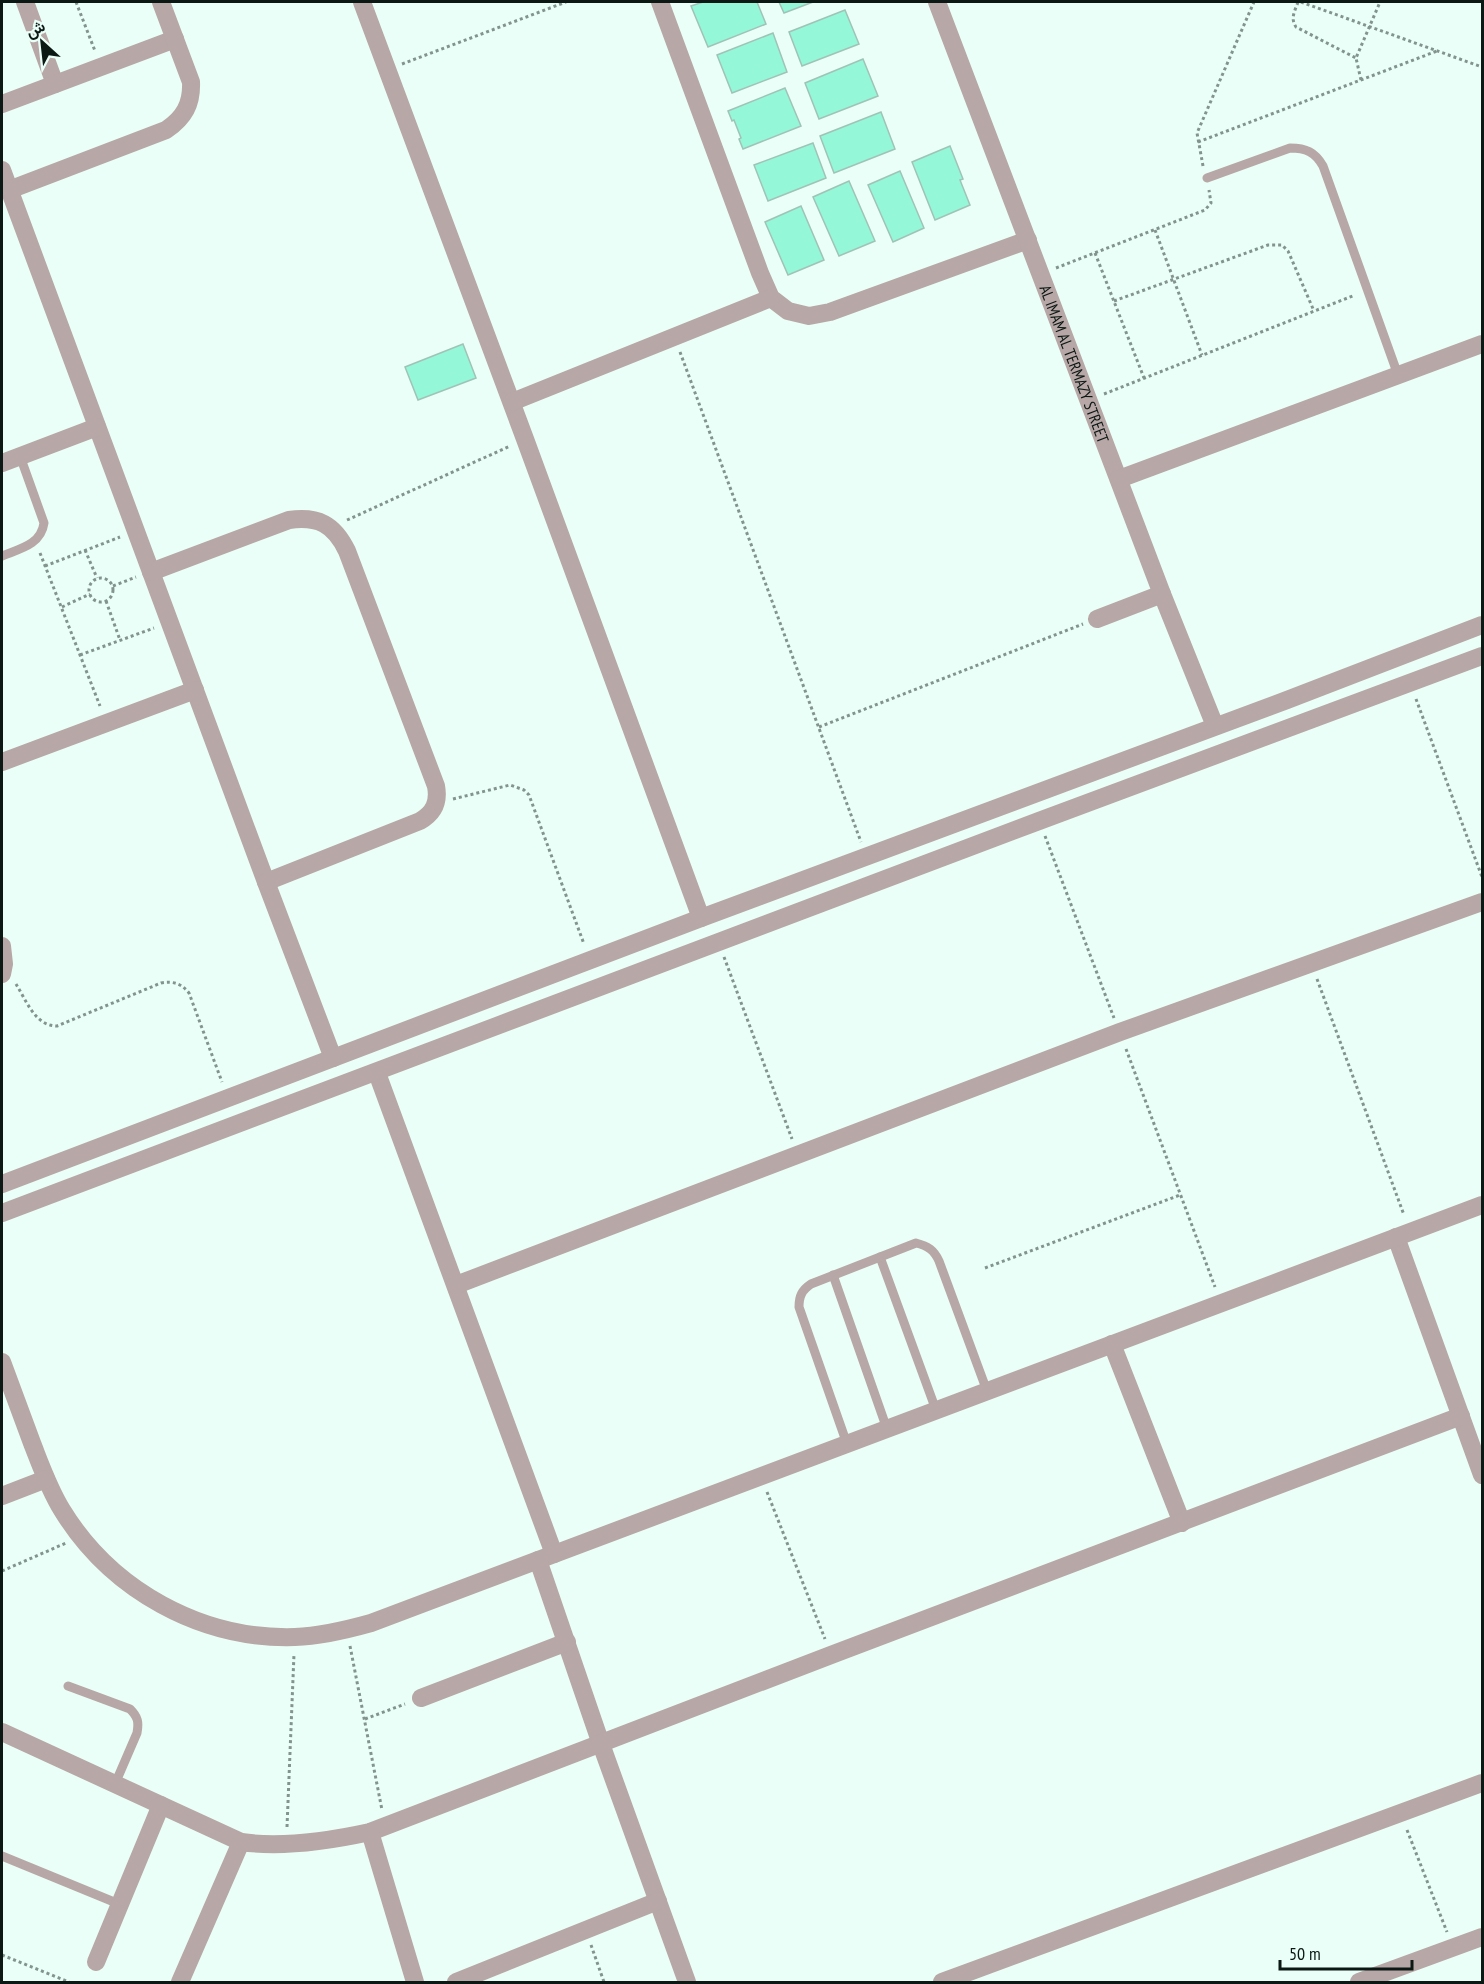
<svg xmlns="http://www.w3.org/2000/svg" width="1484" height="1984" font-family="'PT Sans Narrow',Vazirmatn,sans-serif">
  <rect width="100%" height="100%" fill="#eafff7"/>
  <g fill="#94f7d8" stroke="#a0c3b7" stroke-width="1.5">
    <path d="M 703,2 L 757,2 L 766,24 L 708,47 L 691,6 Z"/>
    <path d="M 779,2 L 813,2 L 784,13 Z"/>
    <path d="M 845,10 L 859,44 L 802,66 L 789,32 Z"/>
    <path d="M 773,33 L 787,72 L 732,93 L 717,55 Z"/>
    <path d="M 863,59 L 878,96 L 819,119 L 805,83 Z"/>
    <path d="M 785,88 L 801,126 L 743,149 L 739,139 L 741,138 L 734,120 L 732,121 L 728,111 Z"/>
    <path d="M 881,112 L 895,149 L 834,173 L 820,136 Z"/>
    <path d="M 813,143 L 826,178 L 768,201 L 754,165 Z"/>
    <path d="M 950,146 L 963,179 L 960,180 L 970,205 L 935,220 L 912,162 Z"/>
    <path d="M 900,171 L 924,228 L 893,242 L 868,185 Z"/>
    <path d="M 849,181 L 875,241 L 839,256 L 813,197 Z"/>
    <path d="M 801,206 L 824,260 L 788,275 L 765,222 Z"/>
    <path d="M 463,344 L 476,378 L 418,400 L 405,367 Z"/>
  </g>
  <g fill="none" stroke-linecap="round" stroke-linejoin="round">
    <g stroke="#83948e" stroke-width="3" stroke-dasharray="3 3" stroke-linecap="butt">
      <path d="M 76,2 L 95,51"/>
      <path d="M 1298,2 C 1295,11 1290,18 1296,27 L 1356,58"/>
      <path d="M 1301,2 L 1482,67"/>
      <path d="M 402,64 L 566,2"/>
      <path d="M 1361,80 L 1356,58 L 1380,2"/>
      <path d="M 1198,142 L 1437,51"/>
      <path d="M 1203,166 L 1197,133 L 1254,2"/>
      <path d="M 1155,230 L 1202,355"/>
      <path d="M 1095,253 L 1144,378"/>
      <path d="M 1056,268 L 1205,210 L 1211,203 L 1209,190"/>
      <path d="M 1114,301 L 1268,245 L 1282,245 L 1288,251 L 1314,311"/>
      <path d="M 680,352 L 861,842"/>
      <path d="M 1104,394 L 1355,295"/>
      <path d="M 347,520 L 510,446"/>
      <path d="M 85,550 L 97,578"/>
      <path d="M 40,553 L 100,706"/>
      <path d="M 45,566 L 120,537"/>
      <circle cx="101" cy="590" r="12"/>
      <path d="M 113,586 L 136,577"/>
      <path d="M 106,601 L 120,640"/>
      <path d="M 62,607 L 90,594"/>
      <path d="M 80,655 L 154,628"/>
      <path d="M 1416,699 L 1482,877"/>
      <path d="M 819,727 L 1083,624"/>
      <path d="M 453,799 L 510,785 L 524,790 L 529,795 L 584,944"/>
      <path d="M 1045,836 L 1114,1018"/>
      <path d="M 724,957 L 792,1139"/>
      <path d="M 1317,979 L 1404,1215"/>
      <path d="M 16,984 C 26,1000 35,1026 57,1026 L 161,983 C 173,981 181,983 189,993 L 222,1082"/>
      <path d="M 1126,1049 L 1215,1287"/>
      <path d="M 985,1268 L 1180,1195"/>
      <path d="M 767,1492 L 825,1639"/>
      <path d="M 2,1571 L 66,1543"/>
      <path d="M 350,1646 L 382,1810"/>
      <path d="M 365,1719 L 405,1704"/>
      <path d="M 287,1827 L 294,1654"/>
      <path d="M 1407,1830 L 1447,1932"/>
      <path d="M 591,1945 L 604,1982"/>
      <path d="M 2,1955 L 69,1982"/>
    </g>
    <g stroke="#b7a7a6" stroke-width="9">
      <path d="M 1207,178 L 1290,148 C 1306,148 1315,152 1323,166 L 1398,375"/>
      <path d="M 2,556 C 19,549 41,545 44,523 L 20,456"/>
      <path d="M 880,1257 L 936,1410"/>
      <path d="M 833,1275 L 887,1429"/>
      <path d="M 847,1444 L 799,1307 C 799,1296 802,1290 811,1284 L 916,1243 C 928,1246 934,1250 939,1261 L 987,1391"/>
      <path d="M 68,1686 L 130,1709 C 138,1717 139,1722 137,1733 L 115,1784"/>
      <path d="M 2,1856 L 119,1904"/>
    </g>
    <g stroke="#b7a7a6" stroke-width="18">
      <path d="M 25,2 L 55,84"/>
      <path d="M 362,2 L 525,439 L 701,918"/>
      <path d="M 660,2 L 760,273 L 771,298 L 788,311 L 809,316 L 830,312 L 1028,240"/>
      <path id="s1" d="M 937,2 L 1162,594 L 1215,726"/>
      <path d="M 2,104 L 175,39"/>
      <path d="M 2,170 L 266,882 L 333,1058"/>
      <path d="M 9,190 L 166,130 C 184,118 192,104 191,82 L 161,2"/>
      <path d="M 512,402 L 771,298"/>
      <path d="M 2,463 L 97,427"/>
      <path d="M 1119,479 L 1482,344"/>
      <path d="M 151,572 L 289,520 C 318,516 334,524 347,551 L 436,786 C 439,802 434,813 420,821 L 266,882"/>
      <path d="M 1097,619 L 1162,594"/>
      <path d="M 2,762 L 195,690"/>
      <path d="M 2,946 L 4,964 L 2,974"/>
      <path d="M 377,1073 L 554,1554"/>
      <path d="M 2,1184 L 701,918 L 1287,700 L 1482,625"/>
      <path d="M 2,1213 L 1039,821 L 1482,656"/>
      <path d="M 1396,1237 L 1482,1475"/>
      <path d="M 456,1285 L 1120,1032 L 1482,902"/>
      <path d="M 1112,1344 L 1182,1523"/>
      <path d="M 2,1362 C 12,1389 22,1416 32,1443 C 41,1466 49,1489 62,1510 C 111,1590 201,1640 295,1637 C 321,1636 346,1630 371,1623 L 1482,1205"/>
      <path d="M 2,1496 L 46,1479"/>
      <path d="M 538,1560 L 601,1744 L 687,1982"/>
      <path d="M 421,1698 L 567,1642"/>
      <path d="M 2,1732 L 241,1842 C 282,1848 329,1841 370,1832 L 831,1655 L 1461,1416"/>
      <path d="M 370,1832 L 415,1982"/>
      <path d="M 96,1962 L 161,1805"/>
      <path d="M 180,1982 L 241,1842"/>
      <path d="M 456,1982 L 658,1901"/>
      <path d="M 942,1982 L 1482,1783"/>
      <path d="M 1359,1982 L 1482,1937"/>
    </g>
  </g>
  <g text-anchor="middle" stroke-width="5" stroke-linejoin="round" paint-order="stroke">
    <g font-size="16" fill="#0b1814" stroke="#eafff7">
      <text dy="6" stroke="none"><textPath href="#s1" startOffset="387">AL IMAM AL TERMAZY STREET</textPath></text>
    </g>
  </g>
  <rect width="1484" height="1984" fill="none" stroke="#0b1814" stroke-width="6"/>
  <g transform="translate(42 42) rotate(333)" stroke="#eafff7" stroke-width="4.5" paint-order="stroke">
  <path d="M0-4.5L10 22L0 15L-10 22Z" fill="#0b1814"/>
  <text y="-9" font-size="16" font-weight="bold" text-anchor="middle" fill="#0b1814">ش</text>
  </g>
  <path d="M1280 1960v9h132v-9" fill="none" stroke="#0b1814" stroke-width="3"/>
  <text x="1289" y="1960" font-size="18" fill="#0b1814" stroke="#eafff7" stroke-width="4.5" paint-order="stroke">50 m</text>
</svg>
